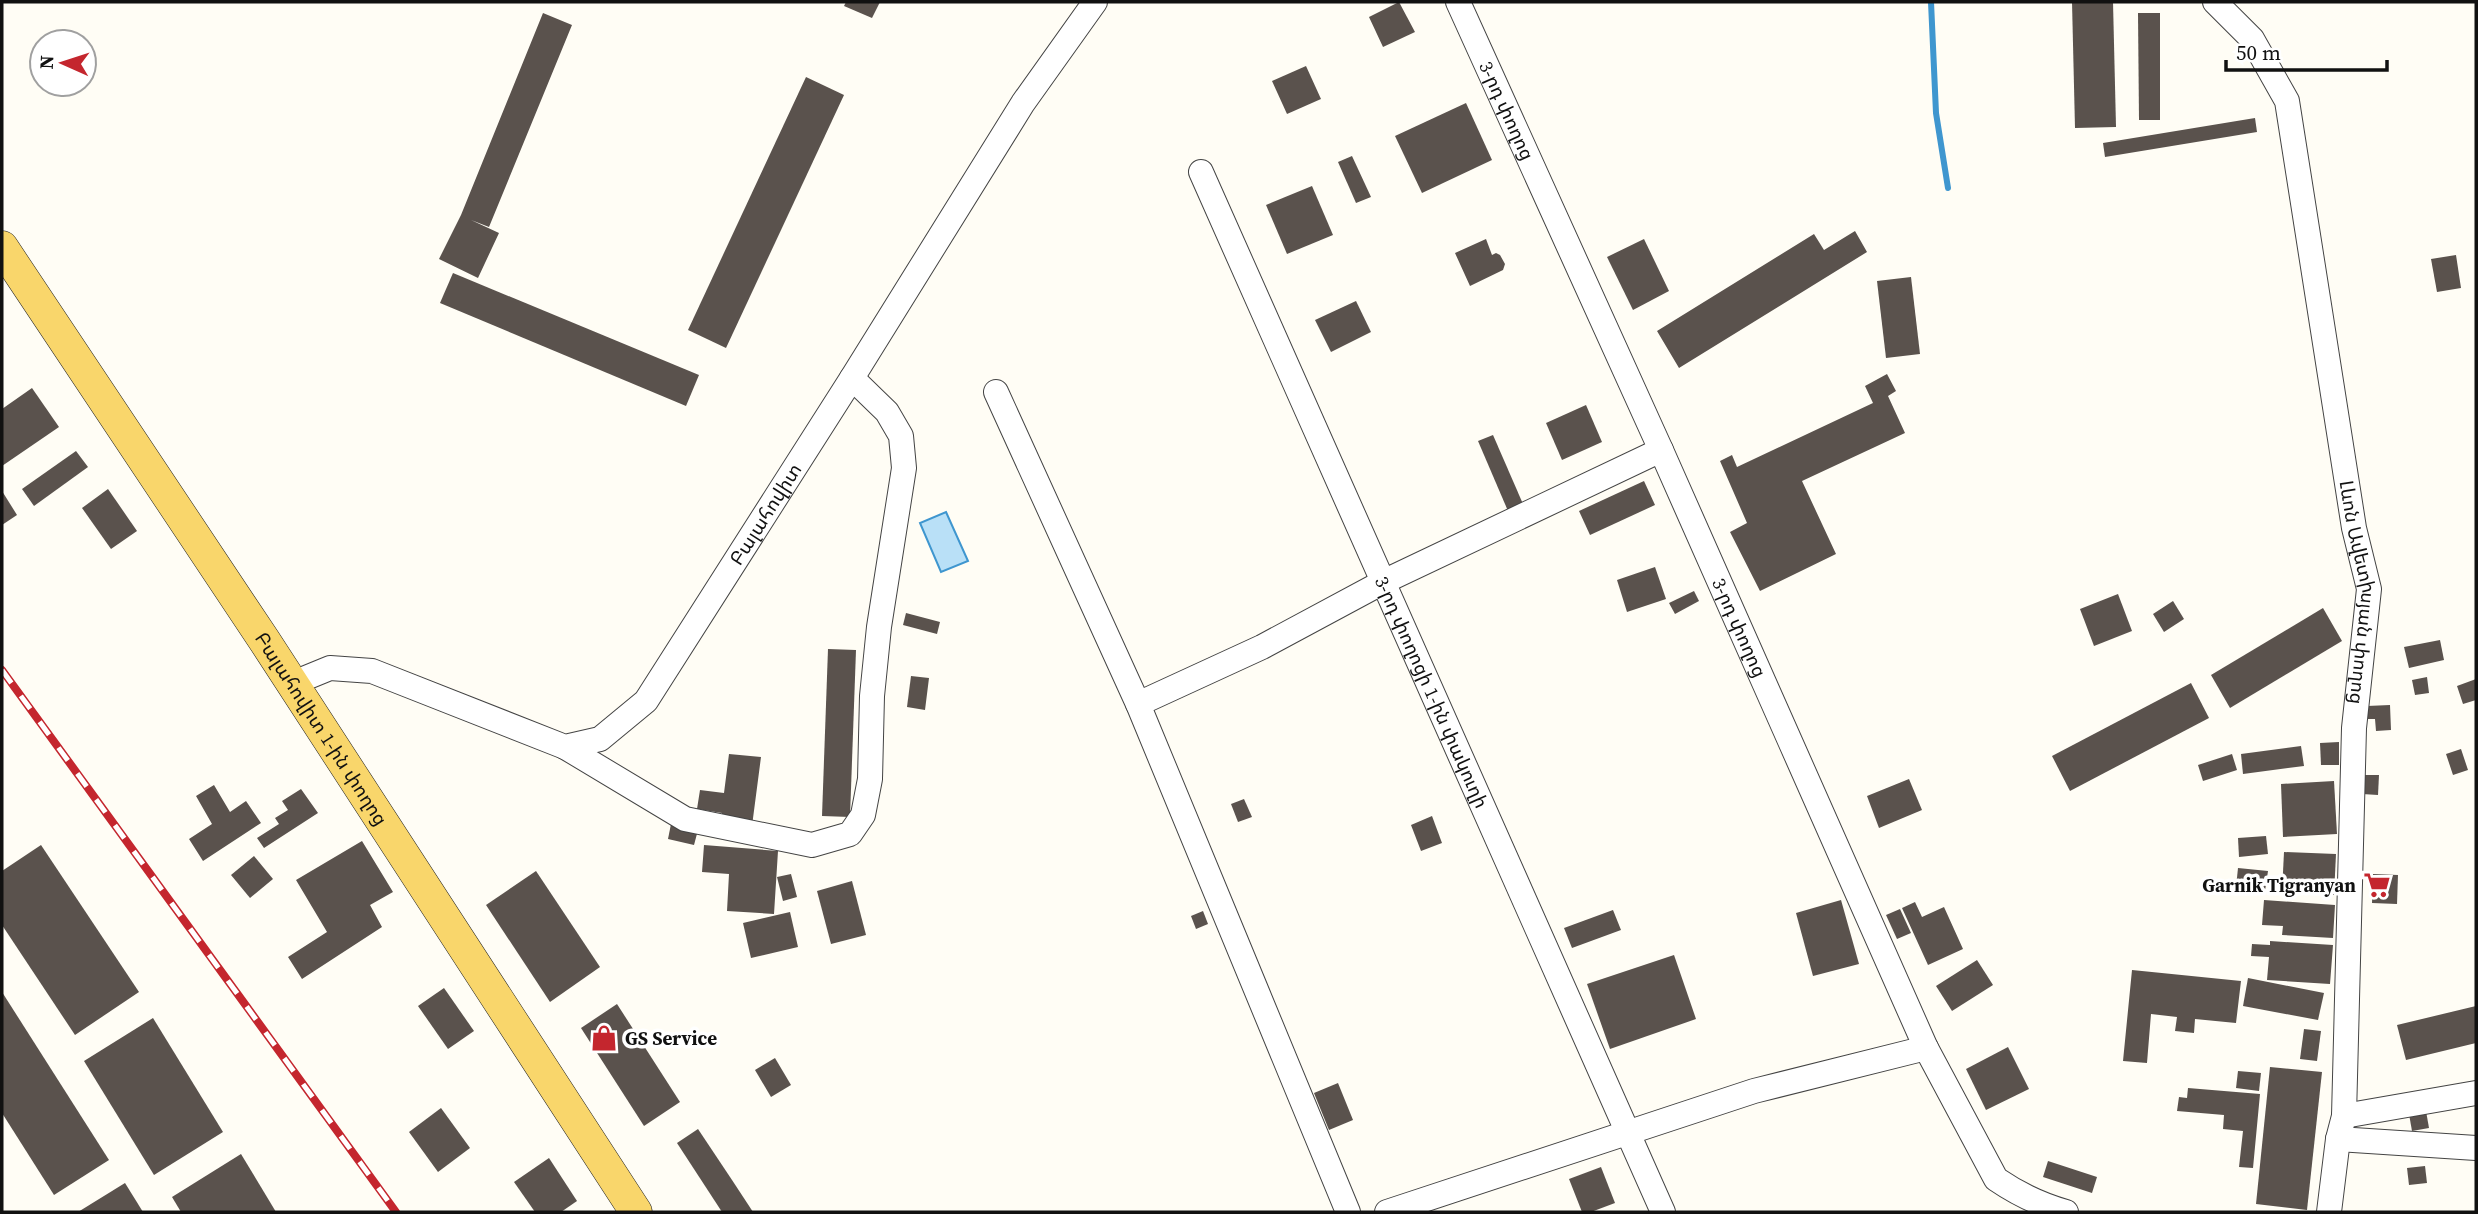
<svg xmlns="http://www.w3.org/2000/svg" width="2478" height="1214" font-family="'Source Serif 4','Noto Sans Armenian',serif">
  <rect width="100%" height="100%" fill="#fffdf5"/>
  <path fill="#b9e0f7" stroke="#3f96cf" stroke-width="2" d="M 946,512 L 968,561 L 941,572 L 920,523 Z"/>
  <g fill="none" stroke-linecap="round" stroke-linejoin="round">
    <path stroke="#3f96cf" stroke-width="6" d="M 1931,2 L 1936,113 L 1948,188"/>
  </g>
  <g fill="#5a524d">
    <path d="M 846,2 L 880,2 L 872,18 L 844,6 Z"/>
    <path d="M 1399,2 L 1415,32 L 1383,47 L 1369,17 Z"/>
    <path d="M 2072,2 L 2113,2 L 2116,127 L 2075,128 Z"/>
    <path d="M 543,13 L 572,25 L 489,227 L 471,220 L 499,233 L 478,278 L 439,259 L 461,215 Z"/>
    <path d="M 2138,13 L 2160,13 L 2160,120 L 2139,120 Z"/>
    <path d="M 1306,66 L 1321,99 L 1287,114 L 1272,81 Z"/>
    <path d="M 806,77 L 844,95 L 726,348 L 688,330 Z"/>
    <path d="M 1466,103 L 1492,160 L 1422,193 L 1395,136 Z"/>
    <path d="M 2255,118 L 2257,132 L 2105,157 L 2103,143 Z"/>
    <path d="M 1352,156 L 1371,197 L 1356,203 L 1338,162 Z"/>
    <path d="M 1312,186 L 1333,235 L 1287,254 L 1266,205 Z"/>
    <path d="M 1855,231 L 1867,252 L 1679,368 L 1657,331 L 1814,234 L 1824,250 Z"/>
    <path d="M 1486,239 L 1492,255 L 1496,253 L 1500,255 L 1505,264 L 1503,270 L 1470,286 L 1455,253 Z"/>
    <path d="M 1644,239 L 1669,291 L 1633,310 L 1607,257 Z"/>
    <path d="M 2456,255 L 2461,288 L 2437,292 L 2431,259 Z"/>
    <path d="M 453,273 L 699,375 L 686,406 L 440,303 Z"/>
    <path d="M 1911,277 L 1920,354 L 1886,358 L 1877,281 Z"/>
    <path d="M 1356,301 L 1371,332 L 1331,352 L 1315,320 Z"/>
    <path d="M 1887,374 L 1896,391 L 1888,396 L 1905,433 L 1802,481 L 1836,554 L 1760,591 L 1730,532 L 1747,523 L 1720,461 L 1732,455 L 1737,467 L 1873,403 L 1865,386 Z"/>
    <path d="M 32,388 L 59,427 L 2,466 L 2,409 Z"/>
    <path d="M 1586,405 L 1602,442 L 1562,460 L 1546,423 Z"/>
    <path d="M 1493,435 L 1523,504 L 1508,511 L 1478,441 Z"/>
    <path d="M 76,451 L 88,467 L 34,506 L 22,489 Z"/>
    <path d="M 1644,481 L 1655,505 L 1590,535 L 1579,511 Z"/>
    <path d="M 108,489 L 137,531 L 111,549 L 82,508 Z"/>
    <path d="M 2,491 L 17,515 L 2,525 Z"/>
    <path d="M 1655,567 L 1666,599 L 1627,612 L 1617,580 Z"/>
    <path d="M 1694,591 L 1699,601 L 1675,614 L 1669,603 Z"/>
    <path d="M 2118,594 L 2132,631 L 2094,646 L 2080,609 Z"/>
    <path d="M 2173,601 L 2184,619 L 2164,632 L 2153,614 Z"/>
    <path d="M 2323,608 L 2342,641 L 2230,708 L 2211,675 Z"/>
    <path d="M 906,613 L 940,622 L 937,634 L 903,625 Z"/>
    <path d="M 2440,640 L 2444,660 L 2409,668 L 2404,647 Z"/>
    <path d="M 828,649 L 856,650 L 850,817 L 822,816 Z"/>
    <path d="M 911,676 L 929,678 L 925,710 L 907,707 Z"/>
    <path d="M 2427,677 L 2429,693 L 2415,695 L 2412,680 Z"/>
    <path d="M 2476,679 L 2476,700 L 2463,704 L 2457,686 Z"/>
    <path d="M 2191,683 L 2209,718 L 2070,791 L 2052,756 Z"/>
    <path d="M 2390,705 L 2391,730 L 2376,731 L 2375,719 L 2367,719 L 2367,706 Z"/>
    <path d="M 2339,742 L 2339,765 L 2321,765 L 2320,743 Z"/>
    <path d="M 2301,746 L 2304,766 L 2243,774 L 2241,754 Z"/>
    <path d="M 2461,749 L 2468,770 L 2453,775 L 2446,754 Z"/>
    <path d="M 729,754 L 761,757 L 752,826 L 721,822 L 722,813 L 697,809 L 700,790 L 724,793 Z"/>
    <path d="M 2232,754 L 2237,770 L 2203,781 L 2198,765 Z"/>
    <path d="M 2363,775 L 2379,775 L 2378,795 L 2362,794 Z"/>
    <path d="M 1909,779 L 1922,810 L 1879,828 L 1867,796 Z"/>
    <path d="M 2334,781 L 2337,834 L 2283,837 L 2281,784 Z"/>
    <path d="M 214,785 L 230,812 L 246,801 L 261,823 L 203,861 L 189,839 L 212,824 L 196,796 Z"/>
    <path d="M 301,789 L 318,813 L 264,848 L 257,838 L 279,824 L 275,818 L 288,810 L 282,801 Z"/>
    <path d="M 1244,799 L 1252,817 L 1238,822 L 1231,804 Z"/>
    <path d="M 1432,816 L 1442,843 L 1421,851 L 1411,825 Z"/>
    <path d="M 671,824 L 698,830 L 694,845 L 668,839 Z"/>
    <path d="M 2266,836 L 2268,854 L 2239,857 L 2238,838 Z"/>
    <path d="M 362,841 L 393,892 L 370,905 L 382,927 L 302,979 L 288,957 L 327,932 L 296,880 Z"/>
    <path d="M 41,845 L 139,992 L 75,1035 L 2,925 L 2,871 Z"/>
    <path d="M 704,845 L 778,851 L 774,914 L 727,911 L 729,874 L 702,872 Z"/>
    <path d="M 2284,852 L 2336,854 L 2334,895 L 2282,892 Z"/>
    <path d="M 254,856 L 273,879 L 250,898 L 231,875 Z"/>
    <path d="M 2238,868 L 2268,871 L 2265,891 L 2236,887 Z"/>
    <path d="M 536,871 L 600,967 L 550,1002 L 486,905 Z"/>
    <path d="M 791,874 L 797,897 L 783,901 L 777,877 Z"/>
    <path d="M 2373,874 L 2398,875 L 2397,904 L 2372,903 Z"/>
    <path d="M 852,881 L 866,935 L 831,944 L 817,891 Z"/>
    <path d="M 1841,900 L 1859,964 L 1813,976 L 1796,913 Z"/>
    <path d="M 2264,900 L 2335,905 L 2333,938 L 2282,935 L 2283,926 L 2262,925 Z"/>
    <path d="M 1915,902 L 1922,917 L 1944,907 L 1963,949 L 1928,965 L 1902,908 Z"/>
    <path d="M 1900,909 L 1911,933 L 1897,939 L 1886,915 Z"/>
    <path d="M 1613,910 L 1621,930 L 1572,948 L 1564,928 Z"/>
    <path d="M 1203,911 L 1208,924 L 1196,929 L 1191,916 Z"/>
    <path d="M 790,912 L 798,947 L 751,958 L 743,923 Z"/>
    <path d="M 2270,941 L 2333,945 L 2330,984 L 2267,980 L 2269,957 L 2251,956 L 2252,944 L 2270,945 Z"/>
    <path d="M 1674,955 L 1696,1019 L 1610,1049 L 1587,984 Z"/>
    <path d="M 1977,960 L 1993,985 L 1952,1011 L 1936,986 Z"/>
    <path d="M 2132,970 L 2241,981 L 2236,1023 L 2195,1019 L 2194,1033 L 2175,1031 L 2177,1017 L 2151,1014 L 2147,1063 L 2123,1061 Z"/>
    <path d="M 2248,978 L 2324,993 L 2318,1020 L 2243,1006 Z"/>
    <path d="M 444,988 L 474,1031 L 448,1049 L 418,1006 Z"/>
    <path d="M 2,992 L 109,1160 L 54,1195 L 2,1113 Z"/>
    <path d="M 617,1004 L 680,1102 L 644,1126 L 581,1028 Z"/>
    <path d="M 2476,1006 L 2476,1043 L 2406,1060 L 2397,1025 Z"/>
    <path d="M 153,1018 L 223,1132 L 154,1175 L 84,1061 Z"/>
    <path d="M 2304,1029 L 2321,1031 L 2317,1061 L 2300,1059 Z"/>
    <path d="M 2008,1047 L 2029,1089 L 1986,1110 L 1966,1069 Z"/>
    <path d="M 775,1058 L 791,1085 L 771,1097 L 755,1070 Z"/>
    <path d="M 2270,1067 L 2322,1072 L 2307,1210 L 2256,1204 Z"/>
    <path d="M 2238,1071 L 2261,1073 L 2259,1091 L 2236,1088 Z"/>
    <path d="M 1338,1083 L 1353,1120 L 1329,1130 L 1314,1093 Z"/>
    <path d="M 2188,1088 L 2260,1094 L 2253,1168 L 2239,1167 L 2243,1131 L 2223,1129 L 2224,1115 L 2177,1111 L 2179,1097 L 2187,1098 Z"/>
    <path d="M 441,1108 L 470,1148 L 438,1172 L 409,1132 Z"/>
    <path d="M 2426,1111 L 2429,1128 L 2412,1131 L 2409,1114 Z"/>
    <path d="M 698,1129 L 734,1183 L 753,1212 L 722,1212 L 677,1143 Z"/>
    <path d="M 241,1154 L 276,1212 L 181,1212 L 172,1197 Z"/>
    <path d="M 549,1158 L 577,1201 L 561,1212 L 535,1212 L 514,1182 Z"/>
    <path d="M 2048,1161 L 2097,1177 L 2092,1193 L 2043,1177 Z"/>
    <path d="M 2425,1166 L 2427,1183 L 2409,1185 L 2407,1168 Z"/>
    <path d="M 1601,1167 L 1615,1203 L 1591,1212 L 1582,1212 L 1569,1179 Z"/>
    <path d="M 125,1183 L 143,1212 L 78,1212 Z"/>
  </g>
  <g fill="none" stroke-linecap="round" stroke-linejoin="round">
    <g stroke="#444" stroke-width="26">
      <g id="minor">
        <path id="s1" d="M 1458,2 L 1661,450 L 1926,1048 L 1996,1179 C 2018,1194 2041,1205 2066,1212"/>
        <path id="s2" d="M 2215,2 L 2252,39 L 2287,101 L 2354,528 L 2369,589 L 2354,728 L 2344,1116 L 2338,1139 L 2329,1212"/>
        <path id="s3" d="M 1201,172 L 1663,1212"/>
        <path d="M 996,392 L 1138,704 L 1348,1212"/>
        <path id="s4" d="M 291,684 L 330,668 L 372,671 L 565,747 L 600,739 L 646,701 L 852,378 L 1023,103 L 1095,2"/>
        <path d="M 1138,704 L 1262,647 L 1383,582 L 1661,450"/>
        <path d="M 565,747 L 685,819 L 812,845 L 850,834 L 863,815 L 870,779 L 872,696 L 879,627 L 904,468 L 901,436 L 887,412 L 852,378"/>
        <path d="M 2344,1116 L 2476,1093"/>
        <path d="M 2338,1139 L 2476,1148"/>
        <path d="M 1387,1212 L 1754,1091 L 1926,1048"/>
      </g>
    </g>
    <g stroke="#222" stroke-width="33">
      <g id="major">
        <path id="s5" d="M 2,247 L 264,640 L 636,1212"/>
      </g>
    </g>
    <use href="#minor" stroke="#fff" stroke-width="24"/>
    <use href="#major" stroke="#f9d66b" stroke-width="32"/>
    <g stroke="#c4262e" stroke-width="8">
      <path id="rail" d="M 2,670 L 396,1212"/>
    </g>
    <use href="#rail" stroke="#fff" stroke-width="5" stroke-dasharray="16" stroke-linecap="butt"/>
  </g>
  <defs>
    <g id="supermarket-bare" transform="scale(2.1)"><path d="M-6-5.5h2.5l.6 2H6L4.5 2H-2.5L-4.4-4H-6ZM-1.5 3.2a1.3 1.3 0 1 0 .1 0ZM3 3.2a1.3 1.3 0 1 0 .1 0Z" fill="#c4262e" stroke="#fff" stroke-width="2.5" paint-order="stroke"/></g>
    <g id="shop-bare" transform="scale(2.1)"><path d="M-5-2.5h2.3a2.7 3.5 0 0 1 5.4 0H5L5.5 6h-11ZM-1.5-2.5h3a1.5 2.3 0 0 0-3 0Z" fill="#c4262e" stroke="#fff" stroke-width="2.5" paint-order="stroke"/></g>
  </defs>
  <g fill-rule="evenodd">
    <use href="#supermarket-bare" x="2377" y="885"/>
    <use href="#shop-bare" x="604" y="1038"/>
  </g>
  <g text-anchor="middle" stroke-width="7" stroke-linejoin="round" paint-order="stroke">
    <g font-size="19" fill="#111" stroke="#fff">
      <text dy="7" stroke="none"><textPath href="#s1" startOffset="119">3-րդ փողոց</textPath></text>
      <text dy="7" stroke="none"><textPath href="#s4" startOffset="609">Բալահովիտ</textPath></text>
      <text dy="7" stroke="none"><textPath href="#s2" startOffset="621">Լևոն Ավետիսյան փողոց</textPath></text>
      <text dy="7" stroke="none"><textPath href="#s1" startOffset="686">3-րդ փողոց</textPath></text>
      <text dy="7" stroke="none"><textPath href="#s3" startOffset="569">3-րդ փողոցի 1-ին փակուղի</textPath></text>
      <text dy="7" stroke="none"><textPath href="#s5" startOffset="578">Բալահովիտ 1-ին փողոց</textPath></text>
    </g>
    <g font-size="19" font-weight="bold" fill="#111" stroke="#fff" text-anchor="end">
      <text x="2356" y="892">Garnik Tigranyan</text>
      <text x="625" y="1045" text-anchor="start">GS Service</text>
    </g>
  </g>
  <rect width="2478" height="1214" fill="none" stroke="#111111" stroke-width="7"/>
  <g transform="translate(63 63) rotate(273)"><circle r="33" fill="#ffffff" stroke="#a0a0a0" stroke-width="2"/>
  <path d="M0-5L12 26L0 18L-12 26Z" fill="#c4262e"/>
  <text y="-10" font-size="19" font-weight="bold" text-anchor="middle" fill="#111111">N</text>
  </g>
  <path d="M2226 60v10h161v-10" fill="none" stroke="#111111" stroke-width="3.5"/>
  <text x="2236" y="60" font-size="21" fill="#111111" stroke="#ffffff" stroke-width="5" paint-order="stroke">50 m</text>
</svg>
